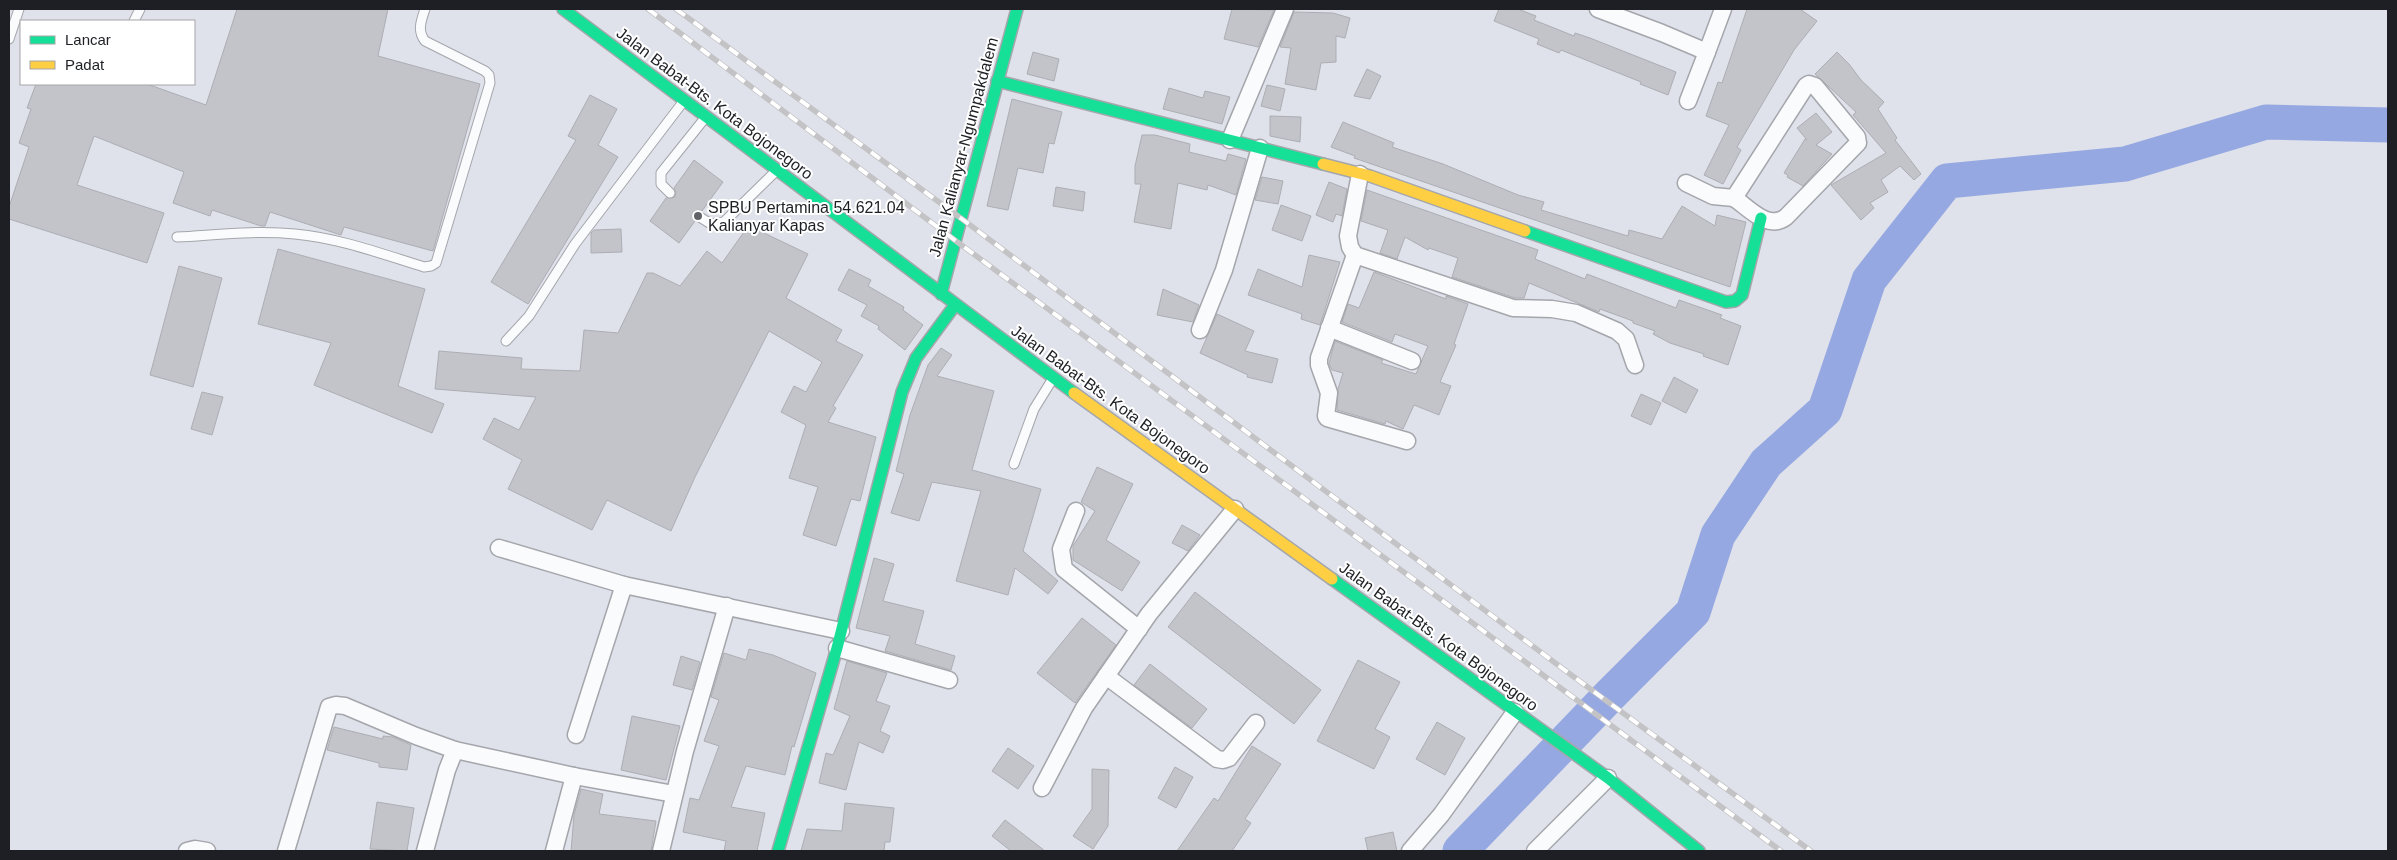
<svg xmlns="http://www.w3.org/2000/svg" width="2397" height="860" font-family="Helvetica,sans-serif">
  <rect width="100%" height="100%" fill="#dfe2ea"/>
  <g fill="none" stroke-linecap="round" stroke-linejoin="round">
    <path stroke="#96a8e1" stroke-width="35" d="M 1460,851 L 1610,695 L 1693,612 L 1718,535 L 1766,463 L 1825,410 L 1869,280 L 1947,181 L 2125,164 L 2266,122 L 2388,125"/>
  </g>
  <g fill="#c2c4ca" stroke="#acaeb4">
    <path d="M 237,9 L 388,9 L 378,56 L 480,84 L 433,251 L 344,227 L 341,235 L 270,212 L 265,226 L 261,226 L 212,210 L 210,216 L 173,203 L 184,172 L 94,136 L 77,185 L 164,213 L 147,263 L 9,219 L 9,207 L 29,147 L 19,143 L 31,109 L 27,108 L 36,84 L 147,84 L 206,105 Z"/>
    <path d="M 1232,9 L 1274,10 L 1258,47 L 1224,39 Z"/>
    <path d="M 1499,9 L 1518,9 L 1536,16 L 1534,20 L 1574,36 L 1575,33 L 1590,38 L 1676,72 L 1668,95 L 1640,84 L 1641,82 L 1561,50 L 1559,53 L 1537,44 L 1539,39 L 1494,21 Z"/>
    <path d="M 1747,9 L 1800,9 L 1817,21 L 1794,50 L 1737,147 L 1741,150 L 1723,184 L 1704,175 L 1729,125 L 1706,116 L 1718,82 L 1722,83 Z"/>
    <path d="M 1294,12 L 1333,13 L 1350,18 L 1345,38 L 1336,36 L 1336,62 L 1321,63 L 1316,90 L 1285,84 L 1291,48 L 1280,47 Z"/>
    <path d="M 1033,52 L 1059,59 L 1054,81 L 1027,74 Z"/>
    <path d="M 1837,52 L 1849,64 L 1861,80 L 1884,102 L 1878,109 L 1897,138 L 1895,140 L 1921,174 L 1914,180 L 1900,166 L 1881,180 L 1888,192 L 1870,203 L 1874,208 L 1861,220 L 1831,185 L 1886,153 L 1853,115 L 1856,112 L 1815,74 Z"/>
    <path d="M 1367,69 L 1381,76 L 1370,99 L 1354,96 Z"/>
    <path d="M 1267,85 L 1285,89 L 1280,111 L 1261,106 Z"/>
    <path d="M 1169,88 L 1203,98 L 1205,91 L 1230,97 L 1222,124 L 1163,109 Z"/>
    <path d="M 590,95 L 617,109 L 598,145 L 618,157 L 528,304 L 491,282 L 576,140 L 568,136 Z"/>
    <path d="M 1012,99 L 1062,112 L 1054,144 L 1049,143 L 1043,173 L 1018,168 L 1008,210 L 987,206 Z"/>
    <path d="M 1816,113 L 1832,132 L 1816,145 L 1832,154 L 1803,186 L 1787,177 L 1788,175 L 1784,173 L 1805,139 L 1807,140 L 1797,128 Z"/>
    <path d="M 1270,116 L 1301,117 L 1300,142 L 1270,136 Z"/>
    <path d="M 1343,122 L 1394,143 L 1392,147 L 1443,164 L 1518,195 L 1544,202 L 1541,210 L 1628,236 L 1629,230 L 1662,239 L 1682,206 L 1715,226 L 1717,215 L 1746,222 L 1730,287 L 1354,158 L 1355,156 L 1331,147 Z"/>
    <path d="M 1142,135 L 1155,135 L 1190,144 L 1189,152 L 1226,161 L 1228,154 L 1246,159 L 1236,195 L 1208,185 L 1207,190 L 1178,183 L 1171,229 L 1134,222 L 1141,184 L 1135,184 L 1135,166 Z"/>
    <path d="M 694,160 L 723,182 L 702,211 L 698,210 L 693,212 L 692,216 L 695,221 L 679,243 L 650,221 L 666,198 L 675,197 L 676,192 L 674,188 Z"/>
    <path d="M 1262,177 L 1283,181 L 1278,204 L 1255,200 Z"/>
    <path d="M 1329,182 L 1347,189 L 1342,216 L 1336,214 L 1333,222 L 1316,215 Z"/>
    <path d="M 1056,187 L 1085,192 L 1083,211 L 1053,206 Z"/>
    <path d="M 1367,190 L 1538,250 L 1535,259 L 1585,279 L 1587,274 L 1676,308 L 1679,300 L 1722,315 L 1720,318 L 1741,326 L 1728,365 L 1703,356 L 1704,354 L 1670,343 L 1653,334 L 1655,331 L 1633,323 L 1633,321 L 1600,309 L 1599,312 L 1592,309 L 1529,283 L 1524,298 L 1515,298 L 1452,277 L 1458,258 L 1429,248 L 1428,250 L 1405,237 L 1397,259 L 1380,253 L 1388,230 L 1361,221 Z"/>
    <path d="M 1281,205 L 1311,216 L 1302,241 L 1272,230 Z"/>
    <path d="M 751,222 L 766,234 L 808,254 L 786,298 L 842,330 L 836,341 L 863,355 L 833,406 L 836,408 L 828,422 L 876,437 L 860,501 L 851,499 L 836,546 L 803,535 L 818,487 L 789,478 L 806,425 L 781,412 L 794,386 L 806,392 L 822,362 L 769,331 L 695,477 L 671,531 L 607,500 L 592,530 L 508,489 L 522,460 L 483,439 L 494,418 L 519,430 L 536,397 L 435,389 L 439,351 L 522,358 L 521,369 L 580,371 L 584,330 L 618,333 L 647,273 L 653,273 L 680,286 L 707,251 L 722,263 Z"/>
    <path d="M 621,229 L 622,252 L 591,253 L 591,233 L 594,230 Z"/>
    <path d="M 278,249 L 425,289 L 398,386 L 444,404 L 432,433 L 314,385 L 331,343 L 258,324 Z"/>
    <path d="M 1309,255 L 1340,262 L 1320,325 L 1301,319 L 1302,314 L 1248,295 L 1258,269 L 1302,287 Z"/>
    <path d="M 179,266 L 222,278 L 193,387 L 150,375 Z"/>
    <path d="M 849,269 L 871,280 L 868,286 L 904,307 L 903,310 L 923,325 L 905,350 L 878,329 L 879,326 L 861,316 L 867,305 L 838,290 Z"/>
    <path d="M 1374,272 L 1446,299 L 1446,296 L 1468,304 L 1454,344 L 1456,345 L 1440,382 L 1451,386 L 1439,415 L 1414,405 L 1403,429 L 1386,421 L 1385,424 L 1337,410 L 1338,389 L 1343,373 L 1332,370 L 1329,363 L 1335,341 L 1383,360 L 1381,363 L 1416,374 L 1428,346 L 1395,334 L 1392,342 L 1342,322 L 1348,304 L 1359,308 Z"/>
    <path d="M 1163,289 L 1199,305 L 1193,322 L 1157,315 Z"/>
    <path d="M 1217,314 L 1254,331 L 1245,351 L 1278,359 L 1272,383 L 1247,377 L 1248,375 L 1200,353 Z"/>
    <path d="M 941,348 L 952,355 L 937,376 L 994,391 L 972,470 L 1041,489 L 1023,551 L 1058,581 L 1048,594 L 1015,568 L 1008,595 L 956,581 L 981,491 L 932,482 L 919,521 L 891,513 L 904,474 L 896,471 L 910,415 L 928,365 Z"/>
    <path d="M 1674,377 L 1698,390 L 1686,413 L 1662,401 Z"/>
    <path d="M 202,392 L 223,397 L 212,435 L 191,429 Z"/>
    <path d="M 1641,394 L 1661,403 L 1651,425 L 1631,416 Z"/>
    <path d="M 1097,467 L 1133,484 L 1106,540 L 1140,562 L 1122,591 L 1073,560 L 1073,546 L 1095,511 L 1081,502 Z"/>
    <path d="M 1182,525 L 1200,535 L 1188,551 L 1172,543 Z"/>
    <path d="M 874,558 L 894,564 L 883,601 L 924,611 L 915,644 L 955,656 L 951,670 L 885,651 L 890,636 L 856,628 Z"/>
    <path d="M 1195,592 L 1321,690 L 1294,724 L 1168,627 Z"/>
    <path d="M 1082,618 L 1116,645 L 1075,703 L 1037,673 Z"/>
    <path d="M 749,649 L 773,655 L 816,673 L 794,747 L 792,746 L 785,775 L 746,766 L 731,807 L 765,813 L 757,851 L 724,851 L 726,841 L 683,832 L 690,798 L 699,800 L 719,746 L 704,741 L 719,700 L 711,697 L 724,653 L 746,660 Z"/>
    <path d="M 681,656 L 700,662 L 692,690 L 673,685 Z"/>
    <path d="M 1358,660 L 1400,682 L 1375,729 L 1390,737 L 1374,769 L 1317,741 Z"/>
    <path d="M 847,661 L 887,673 L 876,701 L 890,706 L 880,731 L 890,736 L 883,753 L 859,742 L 846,790 L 819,783 L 826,753 L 833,755 L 850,716 L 834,709 Z"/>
    <path d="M 1150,664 L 1207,709 L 1192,728 L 1134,685 Z"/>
    <path d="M 632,716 L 680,726 L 666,780 L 621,770 Z"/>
    <path d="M 1437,722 L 1465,738 L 1445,775 L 1416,759 Z"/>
    <path d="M 334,727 L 383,739 L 383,736 L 393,737 L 411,745 L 407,770 L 379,767 L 379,763 L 327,750 Z"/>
    <path d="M 1252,746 L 1281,764 L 1245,819 L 1251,823 L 1232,851 L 1177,851 L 1214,798 L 1218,801 Z"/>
    <path d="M 1008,748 L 1034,766 L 1018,789 L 992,771 Z"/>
    <path d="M 1175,767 L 1193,777 L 1176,808 L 1158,798 Z"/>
    <path d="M 1092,769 L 1109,770 L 1108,826 L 1093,849 L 1073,836 L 1092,809 Z"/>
    <path d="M 581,789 L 603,794 L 599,814 L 656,821 L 651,851 L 571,851 L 574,815 Z"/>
    <path d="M 377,802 L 414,808 L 407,851 L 370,849 Z"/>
    <path d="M 845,803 L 894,808 L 890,842 L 885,842 L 884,851 L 801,851 L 807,829 L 842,831 Z"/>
    <path d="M 1005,820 L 1045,851 L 1011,851 L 992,836 Z"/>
    <path d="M 1393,832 L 1397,851 L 1368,851 L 1365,838 Z"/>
  </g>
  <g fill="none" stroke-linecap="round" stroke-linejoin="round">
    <g stroke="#a4a6ac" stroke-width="11">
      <g id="lane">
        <path d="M 134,21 L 140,9"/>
        <path d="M 9,39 L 19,9"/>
        <path d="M 670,193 L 661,184 L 661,173 L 705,118"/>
        <path d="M 698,216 L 711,224 L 724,222 L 775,172"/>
        <path d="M 177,237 C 216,235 256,230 295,234 C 339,238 382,254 424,267 L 431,266 L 436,263 L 490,83 L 489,75 L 485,71 L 425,41 C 417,31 421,21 425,9"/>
        <path d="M 506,341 L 529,316 L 575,244 L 683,102"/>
        <path d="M 1014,464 L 1034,409 L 1052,380"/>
      </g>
    </g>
    <g stroke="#a4a6ac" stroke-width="19">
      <g id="street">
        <path d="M 1598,9 L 1662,33 L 1707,52 L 1723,9"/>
        <path d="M 1809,84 L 1815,86 L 1857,137 L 1858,143 L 1786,217 C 1768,231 1749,208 1734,198 L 1806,86 Z"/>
        <path d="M 1688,101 L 1707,52"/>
        <path d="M 1230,140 L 1285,9"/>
        <path d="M 1360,174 L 1348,236 L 1350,247 L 1355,255 L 1513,308 L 1552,309 L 1576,313 L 1617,331 L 1626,339 L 1635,365"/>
        <path d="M 1686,183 L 1713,196 L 1734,198"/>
        <path d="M 1355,255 L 1319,358 L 1319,365 L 1329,393 L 1326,416 L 1327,418 L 1407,441"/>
        <path d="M 1329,328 L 1412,361"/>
        <path d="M 1200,330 L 1224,270 L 1260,148"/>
        <path d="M 1076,511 L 1061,549 L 1064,569 L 1139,629"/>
        <path d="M 499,548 L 624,585"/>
        <path d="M 837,648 L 949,680"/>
        <path d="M 1106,676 L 1217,759 L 1223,760 L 1229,758 L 1256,723"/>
        <path d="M 576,735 L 624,585 L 841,631"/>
        <path d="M 1042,788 L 1084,708 L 1149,614 L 1235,509"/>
        <path d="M 187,851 L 195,849 L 207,851"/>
        <path d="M 286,851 L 329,707 L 336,705 L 345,706 L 416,736 L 455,750"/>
        <path d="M 425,851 L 447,770 L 455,750 L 574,776 L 674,794"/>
        <path d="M 554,851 L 574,776"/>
        <path d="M 661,851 L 685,751 L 727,606"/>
        <path d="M 1410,851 L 1441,815 L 1515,712"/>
        <path d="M 1535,851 L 1608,778"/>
      </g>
    </g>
    <g stroke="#a4a6ac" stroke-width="14">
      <g id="fast">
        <path d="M 563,9 L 1074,393"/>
        <path d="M 997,81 L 1323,164"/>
        <path d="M 1525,231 L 1726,302 L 1735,301 L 1742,295 L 1761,218"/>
        <path d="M 941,294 L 1017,9"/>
        <path d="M 1332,579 L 1608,778 L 1699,851"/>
        <path d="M 778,851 L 837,648 L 902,392 L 916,358 L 955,305"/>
      </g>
    </g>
    <g stroke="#a4a6ac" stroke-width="14">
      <g id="slow">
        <path d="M 1323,164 L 1370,176 L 1525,231"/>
        <path d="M 1074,393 L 1332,579"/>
      </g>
    </g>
    <use href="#lane" stroke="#fafbfc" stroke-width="9"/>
    <use href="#street" stroke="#fafbfc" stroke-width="16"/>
    <use href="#fast" stroke="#16e098" stroke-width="11"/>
    <use href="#slow" stroke="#ffcf43" stroke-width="11"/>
    <g stroke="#c3c3c5" stroke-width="5.5">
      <g id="rail">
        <path d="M 648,9 L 956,241 L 1781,851"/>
        <path d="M 676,9 L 962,219 L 1574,677 L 1811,851"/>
      </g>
    </g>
    <use href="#rail" stroke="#fff" stroke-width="4" stroke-dasharray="11" stroke-linecap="butt"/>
  </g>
  <circle fill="#616369" stroke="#fff" stroke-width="2" cx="698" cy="216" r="5"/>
  <g text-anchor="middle" stroke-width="4" stroke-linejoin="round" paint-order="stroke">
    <g font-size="16" fill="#1d1f24" stroke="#fff">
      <text transform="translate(715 103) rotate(37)" y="6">Jalan Babat-Bts. Kota Bojonegoro</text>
      <text transform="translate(963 147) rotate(-75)" y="6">Jalan Kalianyar-Ngumpakdalem</text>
      <text transform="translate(1111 399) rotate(36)" y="6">Jalan Babat-Bts. Kota Bojonegoro</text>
      <text transform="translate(1439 636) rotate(36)" y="6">Jalan Babat-Bts. Kota Bojonegoro</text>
    </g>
    <g font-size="16" fill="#1d1f24" stroke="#fff" text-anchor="start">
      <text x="708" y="213">SPBU Pertamina 54.621.04<tspan x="708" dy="18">Kalianyar Kapas</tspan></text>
    </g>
  </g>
  <rect width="2397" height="860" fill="none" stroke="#1d1f24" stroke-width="20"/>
  <rect x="20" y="20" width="175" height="65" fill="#ffffff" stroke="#a5a5a7"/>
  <rect x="30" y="36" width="25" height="8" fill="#16e098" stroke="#a5a5a7"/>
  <text x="65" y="45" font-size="15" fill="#1d1f24">Lancar</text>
  <rect x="30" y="61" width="25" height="8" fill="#ffcf43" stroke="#a5a5a7"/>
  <text x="65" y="70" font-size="15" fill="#1d1f24">Padat</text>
</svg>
